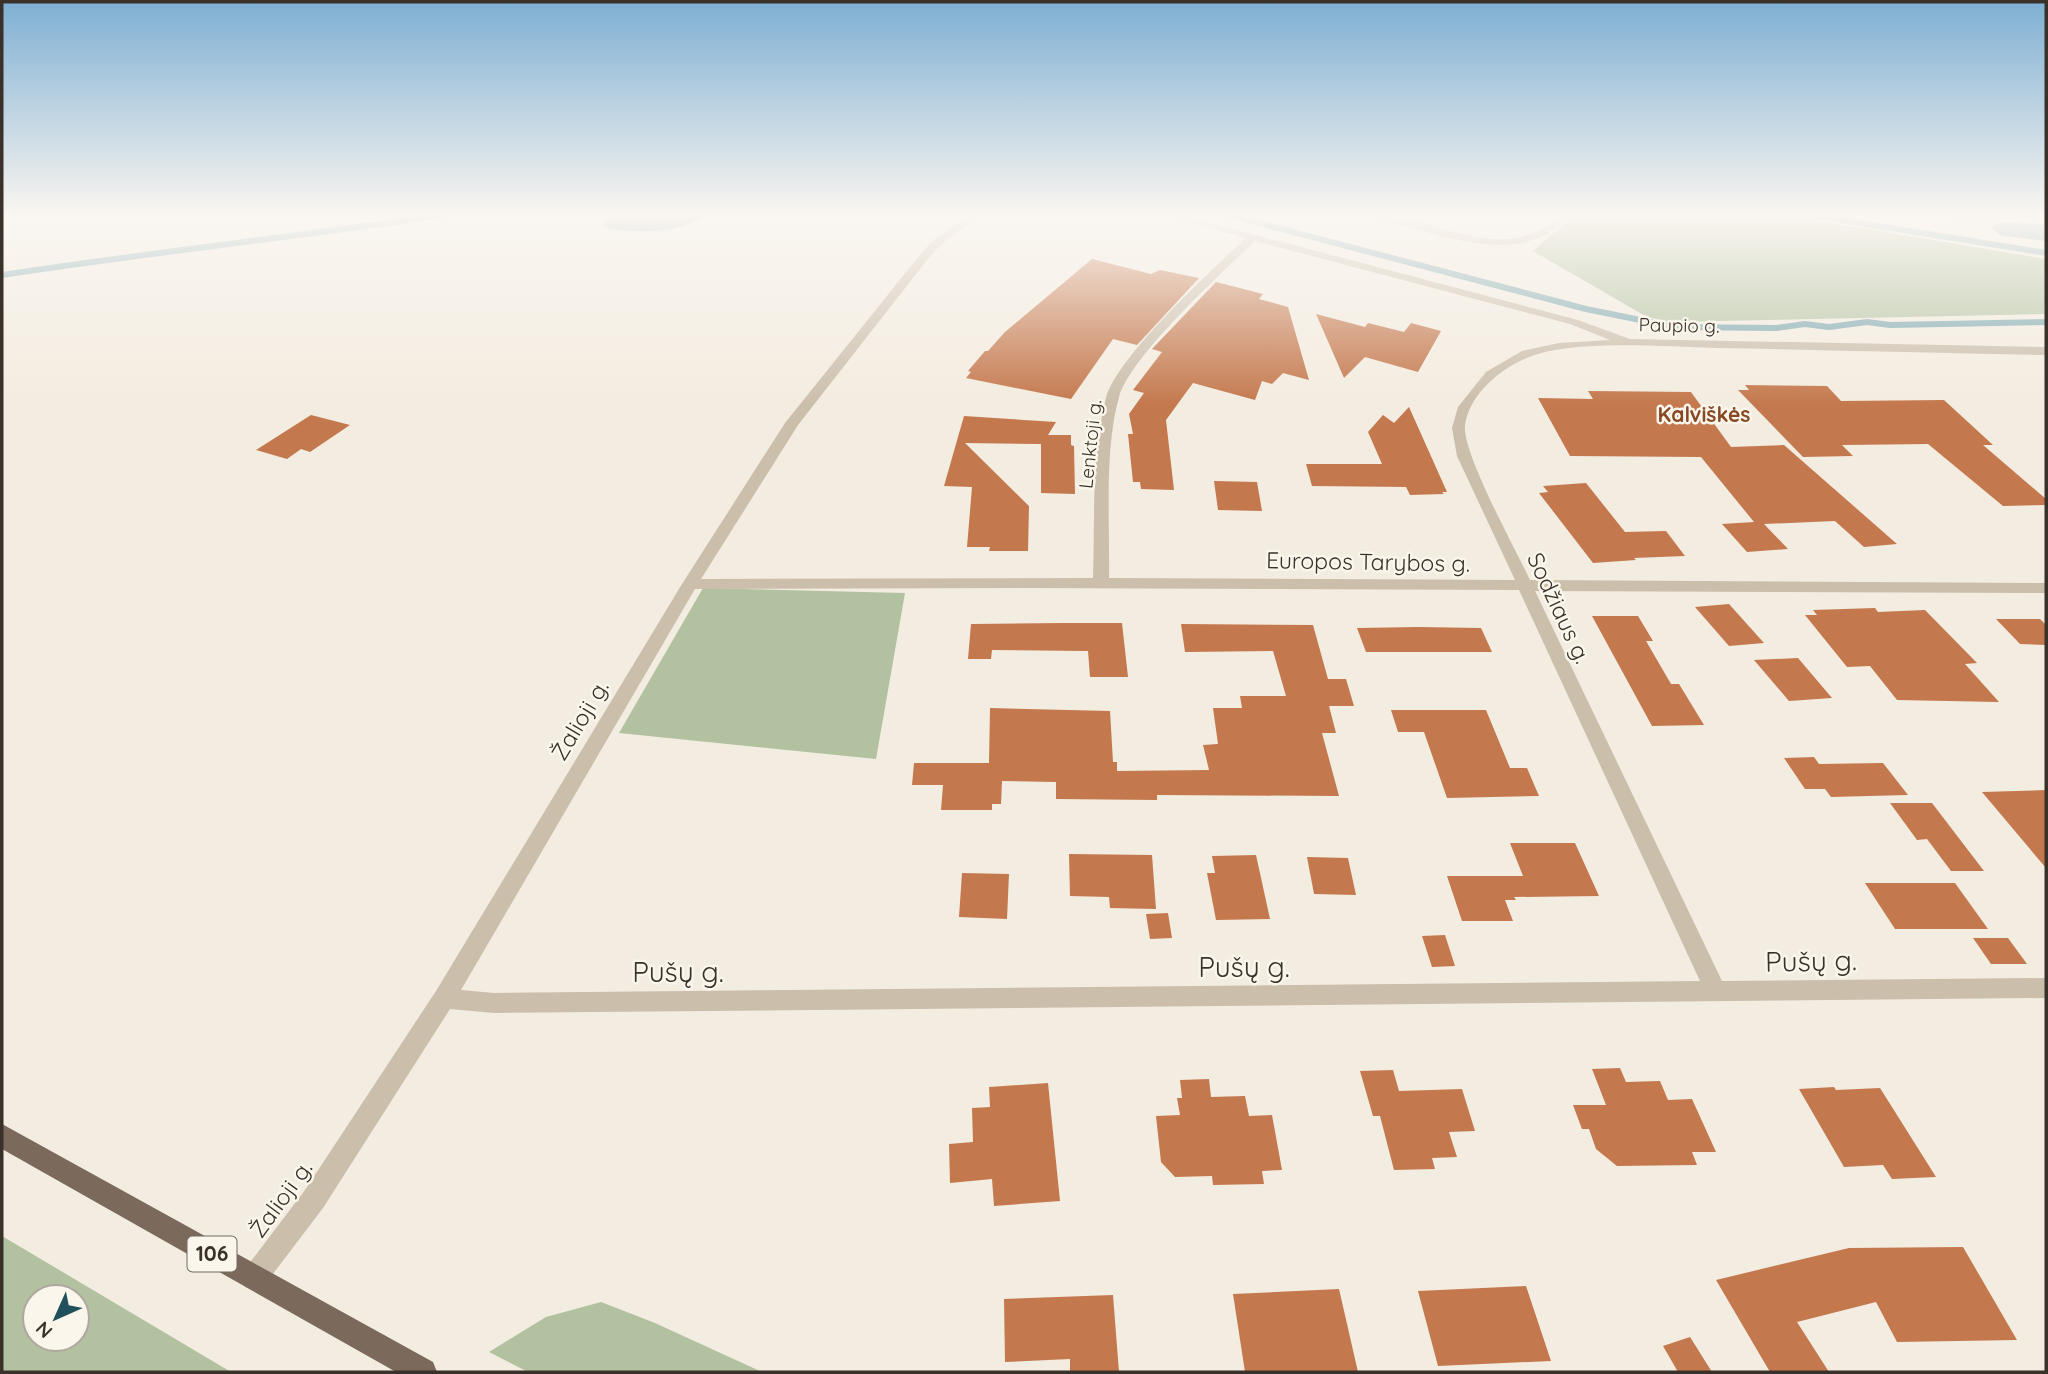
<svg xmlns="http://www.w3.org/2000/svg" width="2048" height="1374" font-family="Quicksand,sans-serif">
  <rect width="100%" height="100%" fill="#f3ece0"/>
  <g fill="#b2c2a0" fill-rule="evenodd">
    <path d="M 1577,213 L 1772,213 L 2046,259 L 2046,314 L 1671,322 L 1647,317 L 1533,251 Z"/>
    <path d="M 703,588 L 905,593 L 876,759 L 619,733 Z"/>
    <path d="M 2,1236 L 231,1372 L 2,1372 ZM 35,1297 L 77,1297 L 77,1339 L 35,1339 Z"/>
    <path d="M 601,1302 L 655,1323 L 762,1372 L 528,1372 L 489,1352 L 546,1317 Z"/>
  </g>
  <g fill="#7fa8b0">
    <path d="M 616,213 L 634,213 L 649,218 L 676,213 L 707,213 C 688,234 630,234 604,227 L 603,225 Z"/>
    <path d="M 1999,223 L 2046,224 L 2046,241 L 2000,235 L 1990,227 Z"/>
  </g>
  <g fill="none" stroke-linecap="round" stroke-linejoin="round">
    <g stroke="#7fa8b0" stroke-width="6">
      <path d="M 1221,213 L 1586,309 L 1675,327 L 1776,328 L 1805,324 L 1829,327 L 1867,322 L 1890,325 L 2046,322"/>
      <path d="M 1797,213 L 2046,253"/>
      <path d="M 2,275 C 153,252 305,236 456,213"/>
    </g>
  </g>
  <g fill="#c4784d">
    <path d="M 1092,259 L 1151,274 L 1160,270 L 1199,278 L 1137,345 L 1113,339 L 1071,399 L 966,378 L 971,372 L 968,371 L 985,351 L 988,351 L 1005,332 Z"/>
    <path d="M 1216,282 L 1263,294 L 1259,299 L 1288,307 L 1309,380 L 1283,373 L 1272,384 L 1262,381 L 1255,400 L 1193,383 L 1166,420 L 1174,490 L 1141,489 L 1140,482 L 1133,482 L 1128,434 L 1133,434 L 1129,414 L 1144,393 L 1133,390 L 1162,352 L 1152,349 Z"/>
    <path d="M 1316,314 L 1365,327 L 1368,323 L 1404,332 L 1411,323 L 1441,331 L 1418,372 L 1365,357 L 1344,378 Z"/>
    <path d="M 1745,385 L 1827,386 L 1841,401 L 1944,400 L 1993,445 L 1983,445 L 2046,499 L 2046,505 L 2003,506 L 1928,444 L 1842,445 L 1853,456 L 1803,457 L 1738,390 L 1749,390 Z"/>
    <path d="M 1588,391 L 1691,392 L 1731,447 L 1784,445 L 1897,544 L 1864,547 L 1835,521 L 1764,524 L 1788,549 L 1747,552 L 1722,524 L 1754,522 L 1701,457 L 1570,456 L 1538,398 L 1593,399 Z"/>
    <path d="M 1409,407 L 1447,492 L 1442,492 L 1444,494 L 1410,495 L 1406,487 L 1312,486 L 1306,464 L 1382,464 L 1368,432 L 1383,415 L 1394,423 Z"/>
    <path d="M 311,415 L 350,425 L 310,452 L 301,449 L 287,459 L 256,450 Z"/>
    <path d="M 964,416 L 1056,422 L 1048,435 L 1071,435 L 1071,445 L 1074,446 L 1075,494 L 1041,493 L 1041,444 L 965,443 L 1029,506 L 1028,551 L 989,551 L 990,547 L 967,547 L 972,487 L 944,486 Z"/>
    <path d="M 1214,481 L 1257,482 L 1262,511 L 1218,510 Z"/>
    <path d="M 1586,483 L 1625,532 L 1666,531 L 1685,556 L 1634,558 L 1636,560 L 1593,563 L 1539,493 L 1548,492 L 1543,486 Z"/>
    <path d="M 1729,604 L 1764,643 L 1729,646 L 1695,607 Z"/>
    <path d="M 1875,608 L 1878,612 L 1925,610 L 1977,663 L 1965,664 L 1999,702 L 1897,700 L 1870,666 L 1847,667 L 1805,615 L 1817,615 L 1813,610 Z"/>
    <path d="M 1592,616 L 1638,616 L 1653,641 L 1646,641 L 1671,684 L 1679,684 L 1704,725 L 1652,726 Z"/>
    <path d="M 1996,619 L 2040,619 L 2046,625 L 2046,645 L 2020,644 Z"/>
    <path d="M 1064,623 L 1122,623 L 1128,677 L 1090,677 L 1088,651 L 992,650 L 991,659 L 968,659 L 971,624 Z"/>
    <path d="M 1181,624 L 1313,625 L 1328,679 L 1346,679 L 1354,706 L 1329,706 L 1336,733 L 1322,733 L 1339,796 L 1157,795 L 1157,800 L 1056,799 L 1056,782 L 1002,781 L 1001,804 L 992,804 L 992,810 L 941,810 L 943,785 L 912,785 L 914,763 L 989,763 L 990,708 L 1110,711 L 1113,762 L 1117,762 L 1117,771 L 1209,770 L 1203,745 L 1218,744 L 1213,708 L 1242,708 L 1240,696 L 1286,696 L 1273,651 L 1185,652 Z"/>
    <path d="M 1418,627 L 1481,628 L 1492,652 L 1366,652 L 1357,628 Z"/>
    <path d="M 1798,658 L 1832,698 L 1789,701 L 1754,660 Z"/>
    <path d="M 1391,710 L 1486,710 L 1510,768 L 1527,768 L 1539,796 L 1447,798 L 1424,732 L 1398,732 Z"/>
    <path d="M 1814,757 L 1819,764 L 1883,763 L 1908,795 L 1831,797 L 1825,789 L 1805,789 L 1784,758 Z"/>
    <path d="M 2046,790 L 2046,868 L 1982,792 Z"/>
    <path d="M 1890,803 L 1932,803 L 1984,871 L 1951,871 L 1927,839 L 1917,840 Z"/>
    <path d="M 1510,843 L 1575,843 L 1599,896 L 1514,897 L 1516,900 L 1505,900 L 1513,921 L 1462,921 L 1447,876 L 1523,876 Z"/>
    <path d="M 1069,854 L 1152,855 L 1156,909 L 1110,908 L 1109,897 L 1070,896 Z"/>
    <path d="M 1256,855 L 1270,919 L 1216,920 L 1207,873 L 1215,873 L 1212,856 Z"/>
    <path d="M 1307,857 L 1348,858 L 1356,895 L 1314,894 Z"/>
    <path d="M 962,873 L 1009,874 L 1007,919 L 959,917 Z"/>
    <path d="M 1865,883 L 1955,883 L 1988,929 L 1895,929 Z"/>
    <path d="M 1168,913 L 1172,938 L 1150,939 L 1146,914 Z"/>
    <path d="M 1445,935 L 1455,966 L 1432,967 L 1422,936 Z"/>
    <path d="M 1973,938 L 2008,938 L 2027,964 L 1991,964 Z"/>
    <path d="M 1620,1068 L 1626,1082 L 1660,1081 L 1668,1100 L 1692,1099 L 1716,1152 L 1692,1152 L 1697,1165 L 1617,1166 L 1596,1149 L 1589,1129 L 1582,1129 L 1573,1105 L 1606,1105 L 1592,1069 Z"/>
    <path d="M 1393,1070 L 1399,1091 L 1462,1089 L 1475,1131 L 1449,1132 L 1457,1157 L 1432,1158 L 1435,1169 L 1394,1170 L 1380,1116 L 1373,1116 L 1360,1071 Z"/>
    <path d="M 1209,1079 L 1211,1097 L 1245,1096 L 1249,1116 L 1272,1115 L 1282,1170 L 1262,1171 L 1264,1184 L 1213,1185 L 1212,1176 L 1175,1177 L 1161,1162 L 1156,1116 L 1180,1115 L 1177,1098 L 1182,1098 L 1180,1080 Z"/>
    <path d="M 1048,1083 L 1060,1201 L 994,1206 L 992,1179 L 950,1183 L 949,1144 L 973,1142 L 972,1108 L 990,1107 L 989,1087 Z"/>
    <path d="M 1834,1087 L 1836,1090 L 1880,1088 L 1936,1177 L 1892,1179 L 1883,1165 L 1844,1167 L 1799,1089 Z"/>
    <path d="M 1963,1247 L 2017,1340 L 1897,1342 L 1876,1302 L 1797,1322 L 1829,1372 L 1770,1372 L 1716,1280 L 1849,1248 Z"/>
    <path d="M 1526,1286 L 1551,1361 L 1438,1366 L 1418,1291 Z"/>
    <path d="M 1339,1289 L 1358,1372 L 1245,1372 L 1233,1294 Z"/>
    <path d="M 1113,1295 L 1119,1372 L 1070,1372 L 1070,1359 L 1005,1362 L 1004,1299 Z"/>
    <path d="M 1690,1337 L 1712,1372 L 1678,1372 L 1663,1346 Z"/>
  </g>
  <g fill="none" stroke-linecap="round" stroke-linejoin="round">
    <g fill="#cbbeab" fill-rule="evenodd">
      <path d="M 972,213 L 984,213 L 944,242 L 931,255 L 798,425 L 701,579 L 1093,578 C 1095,519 1091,455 1106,398 C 1118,355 1211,271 1246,238 L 1157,213 L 1173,213 L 1578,320 L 1630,339 L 2046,347 L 2046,355 C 1936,353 1827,350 1717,348 C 1666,347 1586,340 1538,354 C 1507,363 1470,391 1465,425 C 1462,453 1516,550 1530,580 L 2046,583 L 2046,593 L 1535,591 L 1722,981 L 2046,978 L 2046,998 L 494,1013 L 450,1009 L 323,1208 L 263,1287 L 254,1291 L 245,1287 L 241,1278 L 245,1269 L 305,1190 L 436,991 L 682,584 L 785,423 L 923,251 L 936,238 ZM 1255,241 L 1570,324 L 1610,340 L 1559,343 L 1522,351 L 1486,372 L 1458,407 L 1452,428 L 1457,456 L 1515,580 L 1109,578 C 1110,523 1104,450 1119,397 C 1131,355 1222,273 1255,241 ZM 1029,588 L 1519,590 L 1700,981 L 494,993 L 461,990 L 695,589 Z"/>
      <path d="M 1366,213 C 1427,213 1509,272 1560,213 L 1570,213 C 1532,263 1464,243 1412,228 C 1398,224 1378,221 1366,213 Z"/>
      <path d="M 1912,213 L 2046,213 L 2046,218 L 1964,220 L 1917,216 Z"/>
    </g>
    <path fill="#7b6a5c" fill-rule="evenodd" d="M 2,1124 L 433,1362 L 437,1372 L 396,1372 L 2,1149 Z"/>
  </g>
  <linearGradient id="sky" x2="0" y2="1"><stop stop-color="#7eafd2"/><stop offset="0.53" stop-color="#faf6f1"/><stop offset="1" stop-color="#faf6f1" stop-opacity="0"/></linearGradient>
  <rect width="2048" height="405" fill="url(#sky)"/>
  <g text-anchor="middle" stroke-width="5" stroke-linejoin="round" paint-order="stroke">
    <g font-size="19" fill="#39312a" stroke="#faf6ec">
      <text transform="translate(1679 325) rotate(1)" y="7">Paupio g.</text>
      <text transform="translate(1090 444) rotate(-84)" y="7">Lenktoji g.</text>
    </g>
    <g font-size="21" font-weight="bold" fill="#874824" stroke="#faf6ec">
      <text x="1704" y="422">Kalviškės</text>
    </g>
    <rect fill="#faf6ec" stroke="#736c64" stroke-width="2" x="187.5" y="1236.5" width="49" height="35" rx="5"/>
    <g font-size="21" font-weight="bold" fill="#39312a">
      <text x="212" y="1261">106</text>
    </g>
    <g font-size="23" fill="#39312a" stroke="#faf6ec">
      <text transform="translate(1368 562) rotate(1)" y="8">Europos Tarybos g.</text>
      <text transform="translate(1559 608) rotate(65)" y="8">Sodžiaus g.</text>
      <text transform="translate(580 720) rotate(-59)" y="8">Žalioji g.</text>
      <text transform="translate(281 1199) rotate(-54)" y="8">Žalioji g.</text>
    </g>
    <g font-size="28" fill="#39312a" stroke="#faf6ec">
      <text transform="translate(1811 961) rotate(-1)" y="10">Pušų g.</text>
      <text x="1244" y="977">Pušų g.</text>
      <text x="678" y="982">Pušų g.</text>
    </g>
  </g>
  <rect width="2048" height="1374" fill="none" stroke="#39312a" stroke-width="7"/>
  <g transform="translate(56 1318) rotate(225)"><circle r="33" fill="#faf6ec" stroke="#ada79e" stroke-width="2"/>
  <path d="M0-5L12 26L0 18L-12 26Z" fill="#20505b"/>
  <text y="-10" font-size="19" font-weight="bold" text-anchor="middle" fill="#39312a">N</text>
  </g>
</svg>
